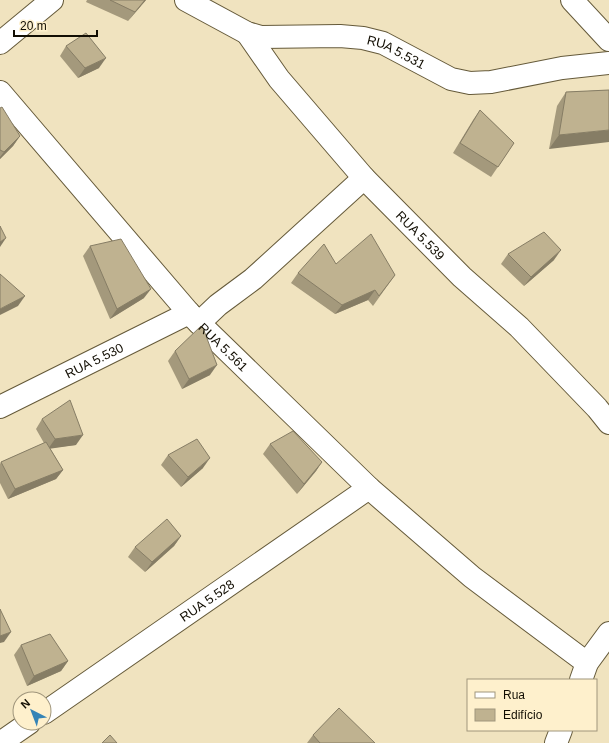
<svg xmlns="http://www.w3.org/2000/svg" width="609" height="743" font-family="Helvetica,sans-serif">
  <rect width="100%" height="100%" fill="#f0e3bf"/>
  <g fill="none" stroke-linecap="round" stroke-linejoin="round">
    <g stroke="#655a3a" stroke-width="24">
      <g id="minor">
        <path id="s1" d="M 186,0 L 247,33 L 261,37 L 340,36 L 363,38 L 383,43 L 451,79 L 470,83 L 491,82 L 562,68 L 609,63"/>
        <path d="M 572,0 L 609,40"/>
        <path id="s2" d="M 247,33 L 279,79 L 364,178 L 462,277 L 519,327 L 597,408 L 609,423"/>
        <path d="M 0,43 L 52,0"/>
        <path id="s3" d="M 0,92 L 189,313 L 199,323 L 369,488 L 472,577 L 587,663"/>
        <path d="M 199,323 L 218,305 L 253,279 L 364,178"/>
        <path id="s4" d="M 0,407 L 189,313"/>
        <path d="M 581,680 L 587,663 L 609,633"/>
        <path id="s5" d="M 44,713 L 369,488"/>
        <path d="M 0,743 L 29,723"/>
        <path d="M 556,743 L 561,730"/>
      </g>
    </g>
    <use href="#minor" stroke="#fff" stroke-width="22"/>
  </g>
  <g fill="#a4997c">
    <path d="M 87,0 L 146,0 L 128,21 L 86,2 Z"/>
    <path d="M 66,46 L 99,68 L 78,78 L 60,56 Z"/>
    <path d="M 609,90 L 549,149 L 557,106 L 566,92 Z"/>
    <path d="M 0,108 L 20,136 L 13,146 L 0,159 Z"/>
    <path d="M 480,110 L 514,143 L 491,177 L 453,153 L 473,120 Z"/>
    <path d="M 90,246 L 144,298 L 110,319 L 83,256 Z"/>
    <path d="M 508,254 L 554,260 L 524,286 L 501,264 Z"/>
    <path d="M 336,264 L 395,275 L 373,306 L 368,300 L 335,314 L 291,283 L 298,273 Z"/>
    <path d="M 175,351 L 210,375 L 182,389 L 168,361 Z"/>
    <path d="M 42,419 L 76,445 L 50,448 L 63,470 L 56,479 L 8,499 L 0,483 L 0,464 L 1,462 L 44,443 L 36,429 Z"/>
    <path d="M 270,444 L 322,462 L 316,471 L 297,494 L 263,454 Z"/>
    <path d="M 168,455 L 203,468 L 181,487 L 161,465 Z"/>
    <path d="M 181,536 L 174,546 L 145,572 L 128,557 L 135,547 Z"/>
    <path d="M 21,645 L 68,661 L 61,671 L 27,686 L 14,655 Z"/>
    <path d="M 313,735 L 375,743 L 307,743 Z"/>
  </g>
  <g fill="#867d65">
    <path d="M 145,0 L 146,0 L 128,21 L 135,12 Z"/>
    <path d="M 106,58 L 99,68 L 78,78 L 85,68 Z"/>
    <path d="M 609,130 L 609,142 L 549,149 L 559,135 Z"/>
    <path d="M 20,136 L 13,146 L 0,159 L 0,157 L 4,152 Z"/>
    <path d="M 6,238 L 0,247 L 0,242 Z"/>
    <path d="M 561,250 L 554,260 L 524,286 L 531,277 Z"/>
    <path d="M 151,289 L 144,298 L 110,319 L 117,309 Z"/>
    <path d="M 375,290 L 368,300 L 335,314 L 342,305 Z"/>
    <path d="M 25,296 L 18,306 L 0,315 L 0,309 Z"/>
    <path d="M 217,365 L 210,375 L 182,389 L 189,379 Z"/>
    <path d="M 83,435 L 76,445 L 48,449 L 55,439 Z"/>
    <path d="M 210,458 L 203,468 L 181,487 L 188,477 Z"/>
    <path d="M 322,462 L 316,471 L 297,494 L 304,484 Z"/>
    <path d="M 63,470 L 56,479 L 8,499 L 15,489 Z"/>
    <path d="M 181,536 L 174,546 L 145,572 L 152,562 Z"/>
    <path d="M 11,632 L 4,642 L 0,643 L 0,636 Z"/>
    <path d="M 68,661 L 61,671 L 27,686 L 34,676 Z"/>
  </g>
  <g fill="#bfb290" stroke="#867d65">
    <path d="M 110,0 L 145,0 L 135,12 Z"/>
    <path d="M 86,33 L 106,58 L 85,68 L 66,46 Z"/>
    <path d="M 609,90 L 609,130 L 559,135 L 566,92 Z"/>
    <path d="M 2,107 L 20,136 L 4,152 L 0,150 L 0,108 Z"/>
    <path d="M 480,110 L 514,143 L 498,167 L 460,143 Z"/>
    <path d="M 0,226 L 6,238 L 0,242 Z"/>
    <path d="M 544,232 L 561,250 L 531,277 L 508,254 Z"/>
    <path d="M 371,234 L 395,275 L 379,296 L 375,290 L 342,305 L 298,273 L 324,244 L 336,264 Z"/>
    <path d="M 121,239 L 151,289 L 117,309 L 90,246 Z"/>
    <path d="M 0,274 L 25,296 L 0,309 Z"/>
    <path d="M 201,326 L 203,328 L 217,365 L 189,379 L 175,351 Z"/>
    <path d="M 70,400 L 83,435 L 55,439 L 42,419 Z"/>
    <path d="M 293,431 L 322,462 L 304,484 L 270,444 Z"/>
    <path d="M 197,439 L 210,458 L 188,477 L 168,455 Z"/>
    <path d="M 46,442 L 63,470 L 15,489 L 1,462 Z"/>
    <path d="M 167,519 L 181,536 L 152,562 L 135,547 Z"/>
    <path d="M 0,609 L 11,632 L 0,636 Z"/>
    <path d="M 50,634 L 68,661 L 34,676 L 21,645 Z"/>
    <path d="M 339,708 L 375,743 L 320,743 L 313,735 Z"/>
    <path d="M 110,735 L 117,743 L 102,743 Z"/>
  </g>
  <g text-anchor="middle" stroke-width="3.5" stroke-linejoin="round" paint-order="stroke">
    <g font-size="13" fill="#120e03" stroke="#fef0cc">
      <text dy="5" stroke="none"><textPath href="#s1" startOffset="222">RUA 5.531</textPath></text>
      <text dy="5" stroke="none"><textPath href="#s2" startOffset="267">RUA 5.539</textPath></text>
      <text dy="5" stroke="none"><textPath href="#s3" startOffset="339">RUA 5.561</textPath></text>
      <text dy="5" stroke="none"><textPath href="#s4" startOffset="105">RUA 5.530</textPath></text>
      <text dy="5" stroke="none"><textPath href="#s5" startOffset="198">RUA 5.528</textPath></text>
    </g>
  </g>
  <rect x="467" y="679" width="130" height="52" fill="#fef0cc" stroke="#a0967c"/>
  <rect x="475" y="692" width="20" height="6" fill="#ffffff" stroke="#a0967c"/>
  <text x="503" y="699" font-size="12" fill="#120e03">Rua</text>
  <rect x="475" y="709" width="20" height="12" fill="#bfb290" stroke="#a0967c"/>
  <text x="503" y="719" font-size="12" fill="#120e03">Edifício</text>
  <g transform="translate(32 711) rotate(318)"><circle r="19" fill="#fef0cc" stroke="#a0967c"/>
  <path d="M0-3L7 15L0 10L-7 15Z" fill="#3584b6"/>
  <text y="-6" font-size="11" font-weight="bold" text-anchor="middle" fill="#120e03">N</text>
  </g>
  <path d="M14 30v6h83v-6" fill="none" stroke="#120e03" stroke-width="2"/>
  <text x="20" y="30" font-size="12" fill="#120e03" stroke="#fef0cc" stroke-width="3" paint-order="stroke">20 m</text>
</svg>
